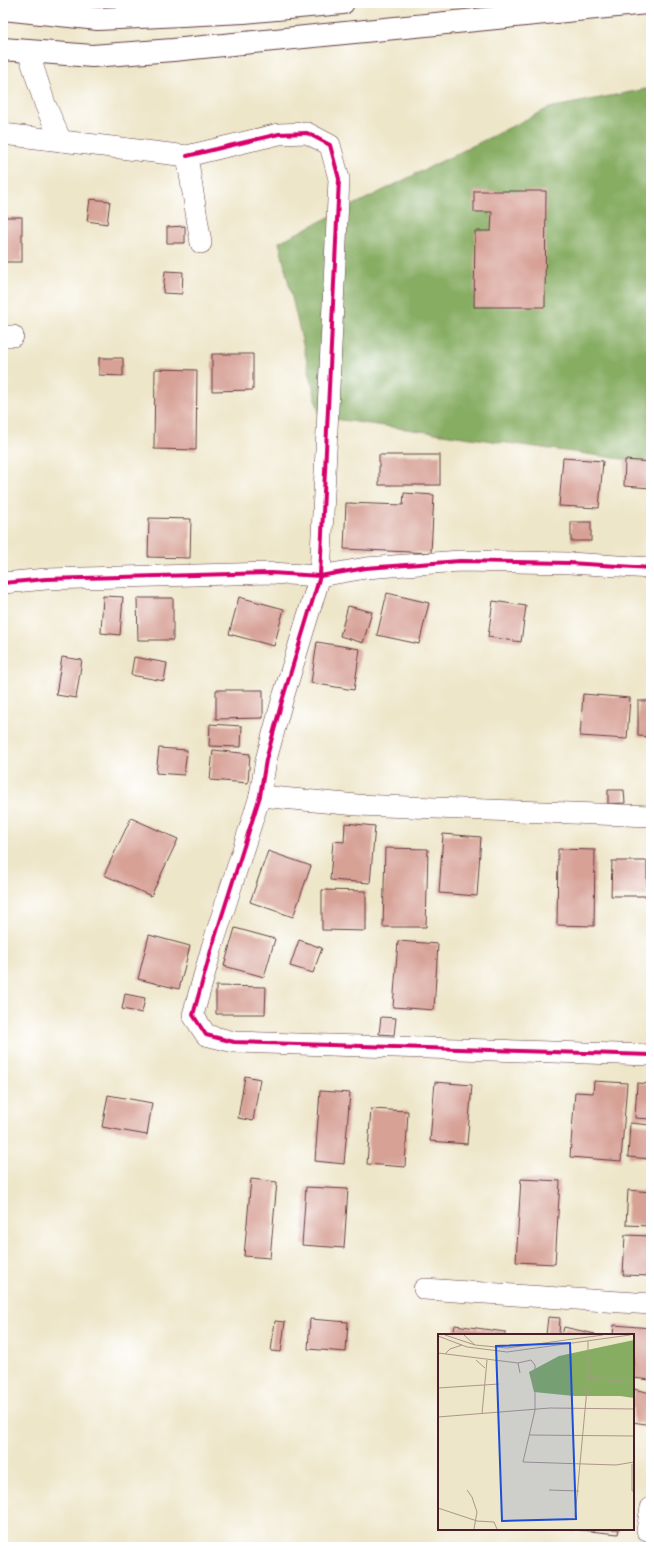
<svg xmlns="http://www.w3.org/2000/svg" width="654" height="1550" font-family="'Libre Caslon Text',serif">
  <rect width="100%" height="100%" fill="#fff"/>
  <filter id="ink" filterUnits="userSpaceOnUse"><feTurbulence type="fractalNoise" baseFrequency=".025" numOctaves="2"/><feDisplacementMap in="SourceGraphic" scale="8" xChannelSelector="R" yChannelSelector="G"/><feConvolveMatrix kernelMatrix="1 2 1 2 8 2 1 2 1" color-interpolation-filters="sRGB"/></filter>
  <filter id="wash" filterUnits="userSpaceOnUse"><feTurbulence type="fractalNoise" baseFrequency=".012" numOctaves="4" result="noise"/><feDisplacementMap in="SourceGraphic" scale="16" xChannelSelector="R" yChannelSelector="G"/><feGaussianBlur stdDeviation="0.9" result="paint"/><feColorMatrix in="noise" values="0 0 0 0 0 0 0 0 0 0 0 0 0 0 0 0 0 1.4 0 .05"/><feComposite in="paint" operator="in"/></filter>
  <g filter="url(#wash)">
    <rect width="100%" height="100%" fill="#eee6c9"/>
    <path fill="#87ad63" stroke="#686647" d="M 651,88 L 651,463 L 320,417 L 279,242 L 549,108 Z"/>
    <g id="blocks">
      <g fill="#d7a196">
        <path d="M 474,191 L 546,191 L 545,307 L 474,307 L 475,231 L 491,231 L 492,212 L 474,212 Z"/>
        <path d="M 90,199 L 110,201 L 107,224 L 87,221 Z"/>
        <rect x="3" y="217" width="19" height="45"/>
        <path d="M 185,226 L 185,243 L 167,243 L 167,227 Z"/>
        <path d="M 165,271 L 183,272 L 182,294 L 163,293 Z"/>
        <path d="M 212,354 L 253,354 L 253,390 L 212,391 Z"/>
        <path d="M 99,358 L 123,358 L 123,376 L 99,375 Z"/>
        <path d="M 155,369 L 197,370 L 196,450 L 154,449 Z"/>
        <rect x="379" y="455" width="61" height="30"/>
        <path d="M 563,458 L 603,461 L 599,508 L 559,506 Z"/>
        <path d="M 625,460 L 651,462 L 651,488 L 624,486 Z"/>
        <path d="M 404,493 L 434,495 L 431,553 L 344,549 L 346,503 L 403,505 Z"/>
        <path d="M 149,518 L 191,519 L 190,558 L 148,557 Z"/>
        <rect x="571" y="522" width="20" height="19"/>
        <path d="M 387,593 L 429,603 L 419,644 L 377,635 Z"/>
        <path d="M 103,596 L 123,597 L 120,635 L 101,633 Z"/>
        <path d="M 239,597 L 284,609 L 274,646 L 229,634 Z"/>
        <path d="M 137,598 L 173,598 L 173,640 L 138,640 Z"/>
        <path d="M 493,601 L 526,606 L 521,642 L 488,637 Z"/>
        <path d="M 348,606 L 372,612 L 363,643 L 340,636 Z"/>
        <path d="M 317,642 L 360,649 L 354,690 L 311,683 Z"/>
        <path d="M 62,657 L 82,660 L 76,698 L 56,695 Z"/>
        <path d="M 134,657 L 167,663 L 164,681 L 131,675 Z"/>
        <path d="M 216,690 L 263,690 L 263,718 L 216,719 Z"/>
        <path d="M 583,694 L 630,698 L 627,739 L 580,736 Z"/>
        <path d="M 638,701 L 651,701 L 651,737 L 638,736 Z"/>
        <path d="M 210,724 L 242,726 L 241,747 L 209,746 Z"/>
        <path d="M 159,748 L 187,750 L 184,775 L 156,773 Z"/>
        <path d="M 213,750 L 250,754 L 248,783 L 210,780 Z"/>
        <path d="M 608,790 L 624,790 L 625,803 L 608,804 Z"/>
        <path d="M 131,818 L 178,839 L 151,896 L 104,875 Z"/>
        <path d="M 345,823 L 375,826 L 370,883 L 330,880 L 333,841 L 344,842 Z"/>
        <path d="M 443,834 L 481,837 L 477,896 L 439,893 Z"/>
        <path d="M 385,848 L 428,849 L 426,927 L 383,927 Z"/>
        <path d="M 558,849 L 595,850 L 594,926 L 557,925 Z"/>
        <path d="M 268,851 L 311,866 L 293,917 L 250,902 Z"/>
        <path d="M 612,861 L 647,861 L 647,896 L 611,896 Z"/>
        <path d="M 322,890 L 366,891 L 366,931 L 322,930 Z"/>
        <path d="M 235,928 L 275,939 L 264,977 L 224,966 Z"/>
        <path d="M 149,935 L 190,946 L 179,989 L 138,979 Z"/>
        <path d="M 299,940 L 322,948 L 313,973 L 290,966 Z"/>
        <path d="M 398,941 L 438,944 L 434,1010 L 393,1007 Z"/>
        <path d="M 216,986 L 266,987 L 265,1014 L 216,1014 Z"/>
        <path d="M 125,994 L 145,998 L 142,1013 L 122,1009 Z"/>
        <path d="M 381,1017 L 396,1018 L 394,1035 L 379,1034 Z"/>
        <path d="M 245,1076 L 260,1079 L 253,1121 L 238,1118 Z"/>
        <path d="M 594,1081 L 627,1083 L 621,1161 L 570,1157 L 575,1092 L 593,1093 Z"/>
        <path d="M 435,1082 L 472,1085 L 467,1144 L 430,1141 Z"/>
        <path d="M 637,1083 L 651,1084 L 651,1119 L 635,1118 Z"/>
        <path d="M 320,1091 L 350,1093 L 344,1164 L 315,1161 Z"/>
        <path d="M 108,1095 L 152,1103 L 147,1135 L 102,1127 Z"/>
        <path d="M 371,1109 L 408,1111 L 405,1167 L 367,1164 Z"/>
        <path d="M 630,1123 L 651,1125 L 651,1159 L 628,1157 Z"/>
        <path d="M 251,1179 L 277,1182 L 270,1258 L 244,1256 Z"/>
        <path d="M 521,1179 L 560,1181 L 555,1264 L 516,1262 Z"/>
        <path d="M 306,1187 L 348,1189 L 344,1248 L 302,1245 Z"/>
        <path d="M 628,1190 L 651,1192 L 651,1226 L 626,1225 Z"/>
        <path d="M 625,1235 L 651,1236 L 651,1276 L 623,1275 Z"/>
        <path d="M 548,1317 L 560,1318 L 559,1335 L 546,1335 Z"/>
        <path d="M 310,1319 L 348,1322 L 346,1352 L 308,1349 Z"/>
        <path d="M 275,1321 L 285,1322 L 281,1352 L 271,1351 Z"/>
        <path d="M 455,1325 L 505,1332 L 505,1335 L 453,1335 Z"/>
        <path d="M 614,1325 L 651,1328 L 651,1380 L 633,1378 L 633,1335 L 613,1335 Z"/>
        <path d="M 564,1327 L 595,1334 L 595,1335 L 562,1335 Z"/>
        <path d="M 633,1389 L 651,1393 L 651,1425 L 633,1422 Z"/>
        <path d="M 571,1529 L 619,1529 L 618,1534 Z"/>
      </g>
    </g>
  </g>
  <g filter="url(#ink)">
    <use href="#blocks" fill-opacity="0" stroke="#633d43" stroke-width="1"/>
    <g fill="none" stroke-linecap="round" stroke-linejoin="round">
      <g stroke="#633d43" stroke-width="22">
        <g id="street">
          <path d="M 28,51 L 45,104 L 61,141"/>
          <path d="M 3,134 L 187,156 L 201,243"/>
          <path d="M 187,156 L 279,134 L 307,133 L 330,145 L 339,179 L 320,576 L 282,701 L 266,760 L 260,796 L 212,947 L 193,1015 L 206,1035 L 234,1042 L 651,1055"/>
          <path d="M 3,336 L 13,336"/>
          <path d="M 3,583 L 46,579 L 271,573 L 320,576 L 366,568 L 460,561 L 569,563 L 651,568"/>
          <path d="M 260,796 L 357,805 L 651,816"/>
          <path d="M 424,1289 L 651,1304"/>
          <path d="M 647,1530 L 651,1508"/>
        </g>
      </g>
      <g stroke="#633d43" stroke-width="24">
        <g id="highway">
          <path d="M 3,9 L 98,19 L 244,12 L 343,3"/>
          <path d="M 3,49 L 92,56 L 173,50 L 647,3"/>
        </g>
      </g>
      <use href="#street" stroke="#fff" stroke-width="21"/>
      <use href="#highway" stroke="#fff" stroke-width="22"/>
      <g stroke="#fff" stroke-width="6">
        <g id="cycleway">
          <path d="M 187,156 L 279,134 L 307,133 L 330,145 L 339,179 L 320,576 L 282,701 L 266,760 L 260,796 L 212,947 L 193,1015 L 206,1035 L 234,1042 L 651,1055"/>
          <path d="M 3,583 L 46,579 L 271,573 L 320,576 L 366,568 L 460,561 L 569,563 L 651,568"/>
        </g>
      </g>
      <use href="#cycleway" stroke="#d6006c" stroke-width="4"/>
    </g>
  </g>
  <g transform="translate(438 1334)">
    <rect width="196" height="196" fill="#eee6c9"/>
    <path d="M 196,6 L 196,64 L 182,62 L 136,62 L 96,58 L 91,38 L 121,22 Z" fill="#87ad63"/>
    <path fill="none" stroke="#ac968a" stroke-width="1" d="M 7,1 L 37,11 L 69,14 L 165,1M 26,1 L 37,11M 0,2 L 29,13 L 69,18 L 192,1M 0,19 L 80,29 L 82,39M 7,20 L 12,15 L 24,11M 38,26 L 47,34M 80,29 L 93,26 L 97,31 L 97,76 L 85,128 L 178,131 L 196,128M 150,44 L 196,48M 0,54 L 61,50M 44,80 L 49,26M 0,83 L 112,74 L 196,75M 91,101 L 196,102M 194,130 L 194,157 L 196,157M 29,156 L 34,163 L 39,178 L 36,195M 111,156 L 141,157M 0,174 L 39,187 L 56,188 L 59,195M 137,183 L 150,44 L 150,7"/>
    <path fill="#1d4ed8" fill-opacity="0.15" stroke="#1d4ed8" stroke-width="2" d="M 132,9 L 138,185 L 64,187 L 58,12 Z"/>
    <rect width="196" height="196" fill="none" stroke="#4a1f2b" stroke-width="2"/>
  </g>
  <rect width="654" height="1550" fill="none" stroke="#fff" stroke-width="16"/>
</svg>
